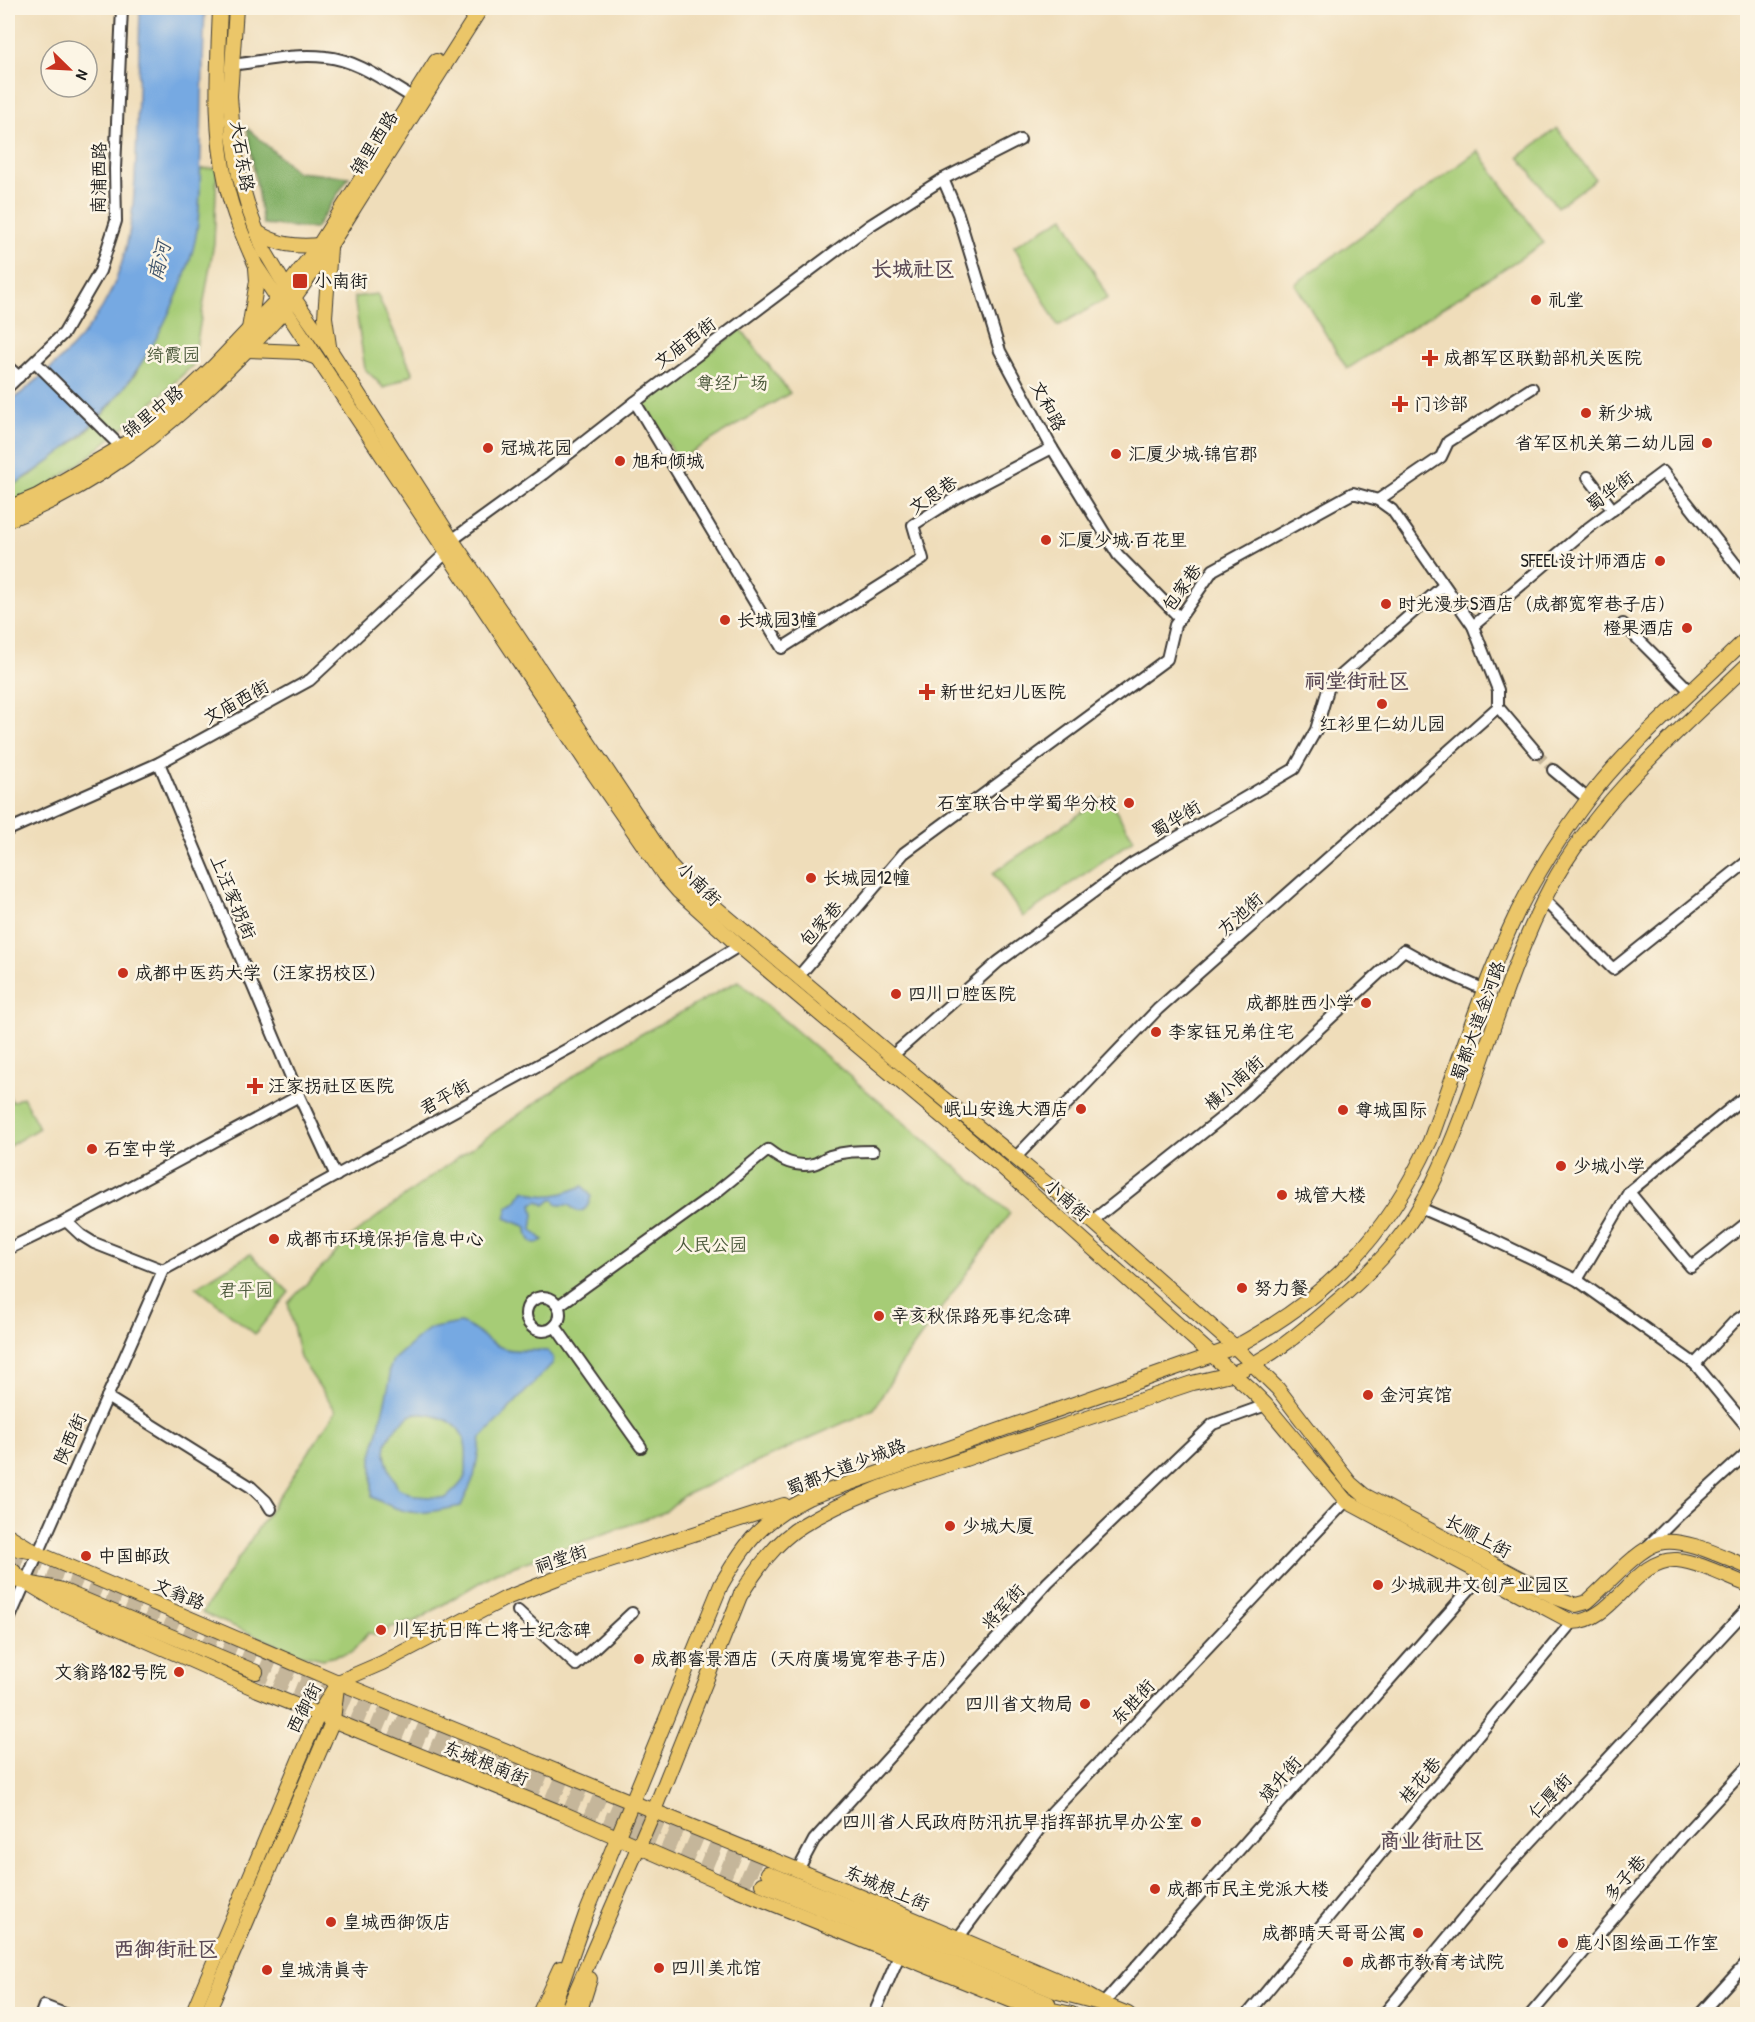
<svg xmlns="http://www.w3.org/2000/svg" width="1755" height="2022" font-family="'Patrick Hand','LXGW WenKai TC',sans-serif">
  <rect width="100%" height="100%" fill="#fcf5e5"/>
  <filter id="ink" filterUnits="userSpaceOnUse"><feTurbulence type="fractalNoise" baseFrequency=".0167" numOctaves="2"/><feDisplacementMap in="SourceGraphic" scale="12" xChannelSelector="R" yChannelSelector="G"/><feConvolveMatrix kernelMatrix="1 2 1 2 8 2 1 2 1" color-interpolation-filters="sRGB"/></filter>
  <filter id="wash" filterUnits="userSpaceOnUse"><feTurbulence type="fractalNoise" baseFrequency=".008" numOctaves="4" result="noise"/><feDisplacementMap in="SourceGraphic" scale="24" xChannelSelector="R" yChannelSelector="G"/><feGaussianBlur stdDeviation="1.35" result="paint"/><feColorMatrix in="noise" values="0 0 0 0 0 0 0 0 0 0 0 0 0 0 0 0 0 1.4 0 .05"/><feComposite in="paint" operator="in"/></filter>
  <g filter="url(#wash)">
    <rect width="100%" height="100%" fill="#efddba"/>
    <g fill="#a6cc76" stroke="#617449" stroke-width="1.5">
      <path d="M 1557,128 L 1595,179 L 1557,207 L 1519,157 Z"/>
      <path d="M 1478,151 L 1544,243 L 1347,369 L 1295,284 Z"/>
      <path d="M 217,168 L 214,243 L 193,365 L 159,397 L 87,458 L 48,486 L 8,505 L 8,488 L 31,475 L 82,436 L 104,413 L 136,373 L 197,230 L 200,169 Z"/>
      <path d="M 1064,217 L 1108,298 L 1058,326 L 1014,246 Z"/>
      <path d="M 377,294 L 413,374 L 384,388 L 365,369 L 354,297 Z"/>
      <path d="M 741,329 L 790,393 L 678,460 L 643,403 Z"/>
      <path d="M 1106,796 L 1134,839 L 1023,917 L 993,873 Z"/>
      <path d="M 738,981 L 1010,1213 L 901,1364 L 874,1409 L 683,1496 L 665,1512 L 495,1573 L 416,1621 L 391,1627 L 382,1636 L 368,1633 L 352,1652 L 323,1659 L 299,1654 L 202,1613 L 336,1411 L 300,1358 L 288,1303 L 353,1235 L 426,1180 L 605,1054 Z"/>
      <path d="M 8,1093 L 12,1102 L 23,1097 L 39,1128 L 8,1147 Z"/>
      <path d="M 250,1254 L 289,1292 L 255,1334 L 196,1287 Z"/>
    </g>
    <path fill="#84b067" stroke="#506642" stroke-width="1.5" d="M 247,128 L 297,172 L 349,177 L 315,229 L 263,224 Z"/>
    <g fill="#76a9e2" stroke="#49627f" stroke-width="1.5" fill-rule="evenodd">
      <path d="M 140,8 L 205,8 C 203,54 202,101 201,148 C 200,175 201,203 197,230 C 193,258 182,285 170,311 C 135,387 80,447 8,488 L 8,403 C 48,373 89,338 111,291 C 135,240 135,185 137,130 C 138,89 139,48 140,8 Z"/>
      <path d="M 583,1186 L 591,1196 C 588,1211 580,1216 569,1205 L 558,1205 L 554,1200 L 551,1200 L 545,1205 L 538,1201 L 532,1204 L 534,1215 L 532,1230 L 543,1240 C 531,1248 527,1238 527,1227 L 505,1218 L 508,1207 L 516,1202 L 524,1190 C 529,1191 533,1194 538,1195 C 555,1197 568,1192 583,1186 Z"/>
      <path d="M 460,1323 C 475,1327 483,1339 496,1345 C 512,1354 531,1349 548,1351 L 553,1357 L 553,1363 L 481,1438 L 474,1477 L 461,1506 C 420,1514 410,1518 372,1497 L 372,1456 L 390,1380 L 389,1370 L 393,1360 L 419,1337 L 429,1329 ZM 416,1413 C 449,1416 469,1426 466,1462 C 466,1466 467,1472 465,1476 C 463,1484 452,1492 446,1498 L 415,1496 L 398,1488 C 387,1466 376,1447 397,1427 C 403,1421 408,1416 416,1413 Z"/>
    </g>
  </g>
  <g filter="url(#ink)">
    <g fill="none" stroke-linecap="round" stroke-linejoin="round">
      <path stroke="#c5b69a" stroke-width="10" stroke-dasharray="10 5" stroke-linecap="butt" d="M 1537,753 L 1553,770"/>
      <g stroke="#c5b69a" stroke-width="14" stroke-dasharray="14 7" stroke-linecap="butt">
        <path d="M 8,1563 L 21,1564 L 76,1583 L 768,1873"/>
        <path d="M 256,1672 L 762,1884"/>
      </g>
      <g stroke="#3c3934" stroke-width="14">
        <g id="minor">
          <path d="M 232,65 C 263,61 295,53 326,57 C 359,60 390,85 419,101"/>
          <path d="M 943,179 L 958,214 L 1000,351 L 1052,448 L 1118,555 L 1180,618"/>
          <path d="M 35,362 L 121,447"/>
          <path d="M 8,367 L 19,377"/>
          <path d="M 8,387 L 64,333 L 100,271 L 116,221 L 115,169 L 122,8"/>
          <path d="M 635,402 L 782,648 L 923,559 L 913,525 L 954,499 L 1052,448"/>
          <path d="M 1588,477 L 1613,510"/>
          <path d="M 1378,500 L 1441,457 L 1448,442 L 1532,388"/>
          <path d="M 452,540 L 543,474 L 635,402 L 869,226 L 943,179 L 1020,140"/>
          <path d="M 1623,624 L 1691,692"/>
          <path d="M 1473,626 L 1587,529 L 1663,472 L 1748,580"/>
          <path d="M 159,763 L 299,1096 L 336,1176"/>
          <path d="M 1553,770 L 1588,799"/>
          <path d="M 8,830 L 159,763 L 310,680 L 446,553"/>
          <path d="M 1544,900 L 1613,969 L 1748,861"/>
          <path d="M 798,977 L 904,853 L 1167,659 L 1175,625 L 1213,570 L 1353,493 L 1378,500 L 1392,510 L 1473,626 L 1498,690 L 1498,707 L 1537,753"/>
          <path d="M 892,1056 L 998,962 L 1133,863 L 1294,769 L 1316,730 L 1329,686 L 1443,586"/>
          <path d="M 1016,1157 L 1158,1009 L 1498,707"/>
          <path d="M 1629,1192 L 1691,1267 L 1748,1222"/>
          <path d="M 1420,1208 L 1485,1236 L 1577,1280 L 1695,1364 L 1748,1428"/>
          <path d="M 66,1221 L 81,1235 L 94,1243 L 163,1270"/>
          <path d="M 1092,1221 L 1229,1112 L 1404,950 L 1440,970 L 1485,990"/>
          <path d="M 8,1249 L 66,1221 L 299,1096"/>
          <path d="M 163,1270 L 588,1038 L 739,946"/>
          <path d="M 1577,1280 L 1629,1192 L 1748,1094"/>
          <circle cx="543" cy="1314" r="17"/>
          <path d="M 558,1306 L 714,1194 L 768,1150 C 781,1160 795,1168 813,1164 C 819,1163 824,1158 830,1156 C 845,1151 858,1151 873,1151"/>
          <path d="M 555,1326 L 641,1447"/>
          <path d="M 1695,1364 L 1734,1322 L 1748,1312"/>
          <path d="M 107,1397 L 251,1487 L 266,1501 L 271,1509"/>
          <path d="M 1649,1545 L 1680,1514 L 1748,1452"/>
          <path d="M 518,1611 L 576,1665 L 632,1613"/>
          <path d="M 8,1622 L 163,1270"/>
          <path d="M 798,1870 L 814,1840 L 1048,1582 L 1213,1424 L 1266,1405"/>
          <path d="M 958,1938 L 1052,1812 L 1346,1501"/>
          <path d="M 1103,2004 L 1482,1575"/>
          <path d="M 41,2014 L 44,2006 L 65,2014"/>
          <path d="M 874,2014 L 899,1956"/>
          <path d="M 1248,2014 L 1572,1622"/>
          <path d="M 1384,2014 L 1498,1877 L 1748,1608"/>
          <path d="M 1531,2014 L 1683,1836 L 1748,1766"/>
          <path d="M 1700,2014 L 1748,1961"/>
        </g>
      </g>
      <g stroke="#3c3934" stroke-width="16">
        <g id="major">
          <path d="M 220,8 C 218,66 213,125 226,183 C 232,212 244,239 256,266 L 590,768 L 664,875 L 678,891 L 739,946 L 1003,1168 L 1250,1389 L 1266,1405 L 1346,1501 L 1572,1622 C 1614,1623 1634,1557 1677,1560 C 1699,1562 1727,1577 1748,1585"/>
          <path d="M 236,8 L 230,96 L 233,135 L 239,175 L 250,213 L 264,250 L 286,287 L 329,348 L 452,540 L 513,629 L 671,867 L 682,879 L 892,1056 L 1092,1221 L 1235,1347 L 1278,1389 L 1350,1483 L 1364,1495 L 1557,1598 L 1576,1605 L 1587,1602 C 1606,1586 1637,1549 1659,1543 C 1683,1536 1725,1558 1748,1567"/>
          <path d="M 257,232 C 278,245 295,247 319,245"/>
          <path d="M 249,329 L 257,281 L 256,268"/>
          <path d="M 329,346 L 325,317 L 330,248"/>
          <path d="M 248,350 L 300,352 L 317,358"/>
          <path d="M 8,508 L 37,496 L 121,447 L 168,410 L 214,366 L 277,300 L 319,245 L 436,61"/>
          <path d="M 8,520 C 93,488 163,433 227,370 C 247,350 268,330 286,308 C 314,273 338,233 362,195 C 402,133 441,70 481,8"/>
          <path d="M 8,1535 L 37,1553 L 338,1682 L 798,1870 L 1069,1985 L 1103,2004"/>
          <path d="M 8,1547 L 29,1551"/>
          <path d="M 8,1566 L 24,1581 L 57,1601 L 258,1690 L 562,1813 L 729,1886 L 1015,2002 L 1072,2014"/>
          <path d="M 8,1579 L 59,1589 L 256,1672"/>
          <path d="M 338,1682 L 382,1663 L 506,1598 L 560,1577 L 784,1505"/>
          <path d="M 768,1873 L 1058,1992 L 1103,2004 L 1128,2014"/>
          <path d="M 762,1884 L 1048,2003"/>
          <path d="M 192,2014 L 318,1715 L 338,1682"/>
          <path d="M 207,2014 L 333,1720 L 337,1687"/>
          <path d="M 539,2014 L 560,1968"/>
          <path d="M 551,2014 L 586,1914 L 721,1585 C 746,1541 762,1521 808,1498 L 1235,1347 C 1329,1296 1385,1239 1430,1141 C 1458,1065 1482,985 1518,911 C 1537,873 1562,834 1588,799 C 1631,742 1696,689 1748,637"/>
          <path d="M 566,2014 L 653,1813 L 740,1596 C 756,1570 776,1541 803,1525 C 855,1493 914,1476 971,1457 C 1045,1432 1118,1408 1192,1383 C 1205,1380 1220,1377 1233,1373 C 1270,1359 1301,1332 1330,1307 C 1353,1288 1375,1267 1394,1244 C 1425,1206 1445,1160 1462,1115 C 1491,1039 1513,958 1551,886 C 1599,798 1677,733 1748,664"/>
          <path d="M 579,2014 L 590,1979"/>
        </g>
      </g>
      <use href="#minor" stroke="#fff" stroke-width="10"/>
      <use href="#major" stroke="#ebc669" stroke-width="14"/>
    </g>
  </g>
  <g fill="#c8321e" stroke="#fcf5e5" stroke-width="2">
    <rect x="292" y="273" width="16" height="16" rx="3"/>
    <circle cx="1536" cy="300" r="6"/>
    <path d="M1427 349h6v6h6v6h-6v6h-6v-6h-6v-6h6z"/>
    <path d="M1397 395h6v6h6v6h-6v6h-6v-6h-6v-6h6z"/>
    <circle cx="1586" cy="413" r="6"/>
    <circle cx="1707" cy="443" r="6"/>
    <circle cx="488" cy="448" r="6"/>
    <circle cx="1116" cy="454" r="6"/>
    <circle cx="620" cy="461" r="6"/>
    <circle cx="1046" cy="540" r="6"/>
    <circle cx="1660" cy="561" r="6"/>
    <circle cx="1386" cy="604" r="6"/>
    <circle cx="725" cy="620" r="6"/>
    <circle cx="1687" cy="628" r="6"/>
    <path d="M924 683h6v6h6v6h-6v6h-6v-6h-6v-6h6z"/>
    <circle cx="1382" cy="704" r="6"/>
    <circle cx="1129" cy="803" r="6"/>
    <circle cx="811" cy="878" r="6"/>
    <circle cx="123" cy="973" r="6"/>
    <circle cx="896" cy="994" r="6"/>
    <circle cx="1366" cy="1003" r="6"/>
    <circle cx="1156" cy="1032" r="6"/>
    <path d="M252 1077h6v6h6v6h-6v6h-6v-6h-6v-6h6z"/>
    <circle cx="1081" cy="1109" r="6"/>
    <circle cx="1343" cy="1110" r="6"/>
    <circle cx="92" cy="1149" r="6"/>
    <circle cx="1561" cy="1166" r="6"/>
    <circle cx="1282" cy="1195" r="6"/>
    <circle cx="274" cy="1239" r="6"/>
    <circle cx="1242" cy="1288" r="6"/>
    <circle cx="879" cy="1316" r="6"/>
    <circle cx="1368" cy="1395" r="6"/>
    <circle cx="950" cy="1526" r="6"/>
    <circle cx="86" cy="1556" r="6"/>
    <circle cx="1378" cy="1585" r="6"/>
    <circle cx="381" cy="1630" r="6"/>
    <circle cx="639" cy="1659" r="6"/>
    <circle cx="179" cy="1672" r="6"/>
    <circle cx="1085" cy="1704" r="6"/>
    <circle cx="1196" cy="1822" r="6"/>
    <circle cx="1155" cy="1889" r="6"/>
    <circle cx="331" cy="1922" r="6"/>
    <circle cx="1418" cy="1933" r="6"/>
    <circle cx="1563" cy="1943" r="6"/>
    <circle cx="1348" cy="1962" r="6"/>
    <circle cx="659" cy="1968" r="6"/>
    <circle cx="267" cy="1970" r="6"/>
  </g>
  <g text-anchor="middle" stroke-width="5" stroke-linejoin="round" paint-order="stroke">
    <g font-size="18" fill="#1c1c1c" stroke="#fcf5e5">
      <text transform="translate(374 143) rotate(-58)" y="6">锦里西路</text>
      <text transform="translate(242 156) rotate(81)" y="6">大石东路</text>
      <text transform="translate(99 178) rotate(-89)" y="6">南浦西路</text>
      <text transform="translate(685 343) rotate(-37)" y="6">文庙西街</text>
      <text transform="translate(1048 406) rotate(62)" y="6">文和路</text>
      <text transform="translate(153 412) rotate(-39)" y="6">锦里中路</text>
      <text transform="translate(1610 491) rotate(-37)" y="6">蜀华街</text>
      <text transform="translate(933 495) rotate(-34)" y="6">文思巷</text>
      <text transform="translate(1182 588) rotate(-55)" y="6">包家巷</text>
      <text transform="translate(236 702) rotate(-29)" y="6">文庙西街</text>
      <text transform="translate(1176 819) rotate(-31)" y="6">蜀华街</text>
      <text transform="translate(699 884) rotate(45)" y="6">小南街</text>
      <text transform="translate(233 897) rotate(67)" y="6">上汪家拐街</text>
      <text transform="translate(1240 914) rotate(-42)" y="6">方池街</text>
      <text transform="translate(821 924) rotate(-49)" y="6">包家巷</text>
      <text transform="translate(1478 1021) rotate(-70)" y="6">蜀都大道金河路</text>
      <text transform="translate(1234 1083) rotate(-42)" y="6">横小南街</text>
      <text transform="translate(445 1097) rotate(-29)" y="6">君平街</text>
      <text transform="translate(1067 1200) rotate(41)" y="6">小南街</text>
      <text transform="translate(70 1439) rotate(-66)" y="6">陕西街</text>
      <text transform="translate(846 1467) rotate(-21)" y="6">蜀都大道少城路</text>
      <text transform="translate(1478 1536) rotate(28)" y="6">长顺上街</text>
      <text transform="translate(561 1559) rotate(-19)" y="6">祠堂街</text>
      <text transform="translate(179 1594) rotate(23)" y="6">文翁路</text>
      <text transform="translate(1003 1607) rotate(-48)" y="6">将军街</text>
      <text transform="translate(1133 1702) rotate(-47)" y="6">东胜街</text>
      <text transform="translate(304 1708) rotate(-63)" y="6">西御街</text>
      <text transform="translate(486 1763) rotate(22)" y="6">东城根南街</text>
      <text transform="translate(1280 1779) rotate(-49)" y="6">斌升街</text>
      <text transform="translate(1420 1780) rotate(-50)" y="6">桂花巷</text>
      <text transform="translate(1550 1796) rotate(-47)" y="6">仁厚街</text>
      <text transform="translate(1625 1878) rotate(-50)" y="6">多子巷</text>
      <text transform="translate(887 1888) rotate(23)" y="6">东城根上街</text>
    </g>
    <g font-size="18" fill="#1c1c1c" stroke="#fcf5e5" text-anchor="start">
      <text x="314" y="287">小南街</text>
      <text x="1548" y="306">礼堂</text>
      <text x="1444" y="364">成都军区联勤部机关医院</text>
      <text x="1414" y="410">门诊部</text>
      <text x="1598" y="419">新少城</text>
      <text x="1695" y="449" text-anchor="end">省军区机关第二幼儿园</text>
      <text x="500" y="454">冠城花园</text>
      <text x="1128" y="460">汇厦少城·锦官郡</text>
      <text x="632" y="467">旭和倾城</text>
      <text x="1058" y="546">汇厦少城·百花里</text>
      <text x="1648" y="567" text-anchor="end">SFEEL设计师酒店</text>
      <text x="1398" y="610">时光漫步S酒店（成都宽窄巷子店）</text>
      <text x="737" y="626">长城园3幢</text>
      <text x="1675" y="634" text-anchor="end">橙果酒店</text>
      <text x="940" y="698">新世纪妇儿医院</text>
      <text x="1382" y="730" text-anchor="middle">红衫里仁幼儿园</text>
      <text x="1117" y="809" text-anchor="end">石室联合中学蜀华分校</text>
      <text x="823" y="884">长城园12幢</text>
      <text x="135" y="979">成都中医药大学（汪家拐校区）</text>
      <text x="908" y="1000">四川口腔医院</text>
      <text x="1354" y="1009" text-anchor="end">成都胜西小学</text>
      <text x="1168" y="1038">李家钰兄弟住宅</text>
      <text x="268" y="1092">汪家拐社区医院</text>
      <text x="1069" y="1115" text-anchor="end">岷山安逸大酒店</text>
      <text x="1355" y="1116">尊城国际</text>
      <text x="104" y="1155">石室中学</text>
      <text x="1573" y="1172">少城小学</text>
      <text x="1294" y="1201">城管大楼</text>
      <text x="286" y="1245">成都市环境保护信息中心</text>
      <text x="1254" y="1294">努力餐</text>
      <text x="891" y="1322">辛亥秋保路死事纪念碑</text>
      <text x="1380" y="1401">金河宾馆</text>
      <text x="962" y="1532">少城大厦</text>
      <text x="98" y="1562">中国邮政</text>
      <text x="1390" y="1591">少城视井文创产业园区</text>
      <text x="393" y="1636">川军抗日阵亡将士纪念碑</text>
      <text x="651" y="1665">成都睿景酒店（天府廣場寬窄巷子店）</text>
      <text x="167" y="1678" text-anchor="end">文翁路182号院</text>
      <text x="1073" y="1710" text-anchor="end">四川省文物局</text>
      <text x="1184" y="1828" text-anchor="end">四川省人民政府防汛抗旱指挥部抗旱办公室</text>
      <text x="1167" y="1895">成都市民主党派大楼</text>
      <text x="343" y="1928">皇城西御饭店</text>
      <text x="1406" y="1939" text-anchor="end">成都晴天哥哥公寓</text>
      <text x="1575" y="1949">鹿小图绘画工作室</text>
      <text x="1360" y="1968">成都市教育考试院</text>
      <text x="671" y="1974">四川美术馆</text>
      <text x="279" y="1976">皇城清真寺</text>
    </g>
    <g font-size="18" fill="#4c5a3c" stroke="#fcf5e5">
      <text x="173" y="361">绮霞园</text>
      <text x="732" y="389">尊经广场</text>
      <text x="711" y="1251">人民公园</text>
      <text x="246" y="1296">君平园</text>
    </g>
    <g font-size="20" font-style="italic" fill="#40546b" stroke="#fcf5e5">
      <text transform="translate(159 261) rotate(-76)" y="7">南河</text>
    </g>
    <g font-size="21" font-weight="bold" fill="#5c4a56" stroke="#fcf5e5">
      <text x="913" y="276">长城社区</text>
      <text x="1357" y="688">祠堂街社区</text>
      <text x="1432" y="1848">商业街社区</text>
      <text x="166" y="1956">西御街社区</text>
    </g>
  </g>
  <rect width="1755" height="2022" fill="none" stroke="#fcf5e5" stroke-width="30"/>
  <g transform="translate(69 69) rotate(114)"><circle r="28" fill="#fcf5e5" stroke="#a29e95" stroke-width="1.5"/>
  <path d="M0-4.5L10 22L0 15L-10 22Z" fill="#c8321e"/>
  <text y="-9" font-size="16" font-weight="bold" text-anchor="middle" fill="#1c1c1c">N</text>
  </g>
</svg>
